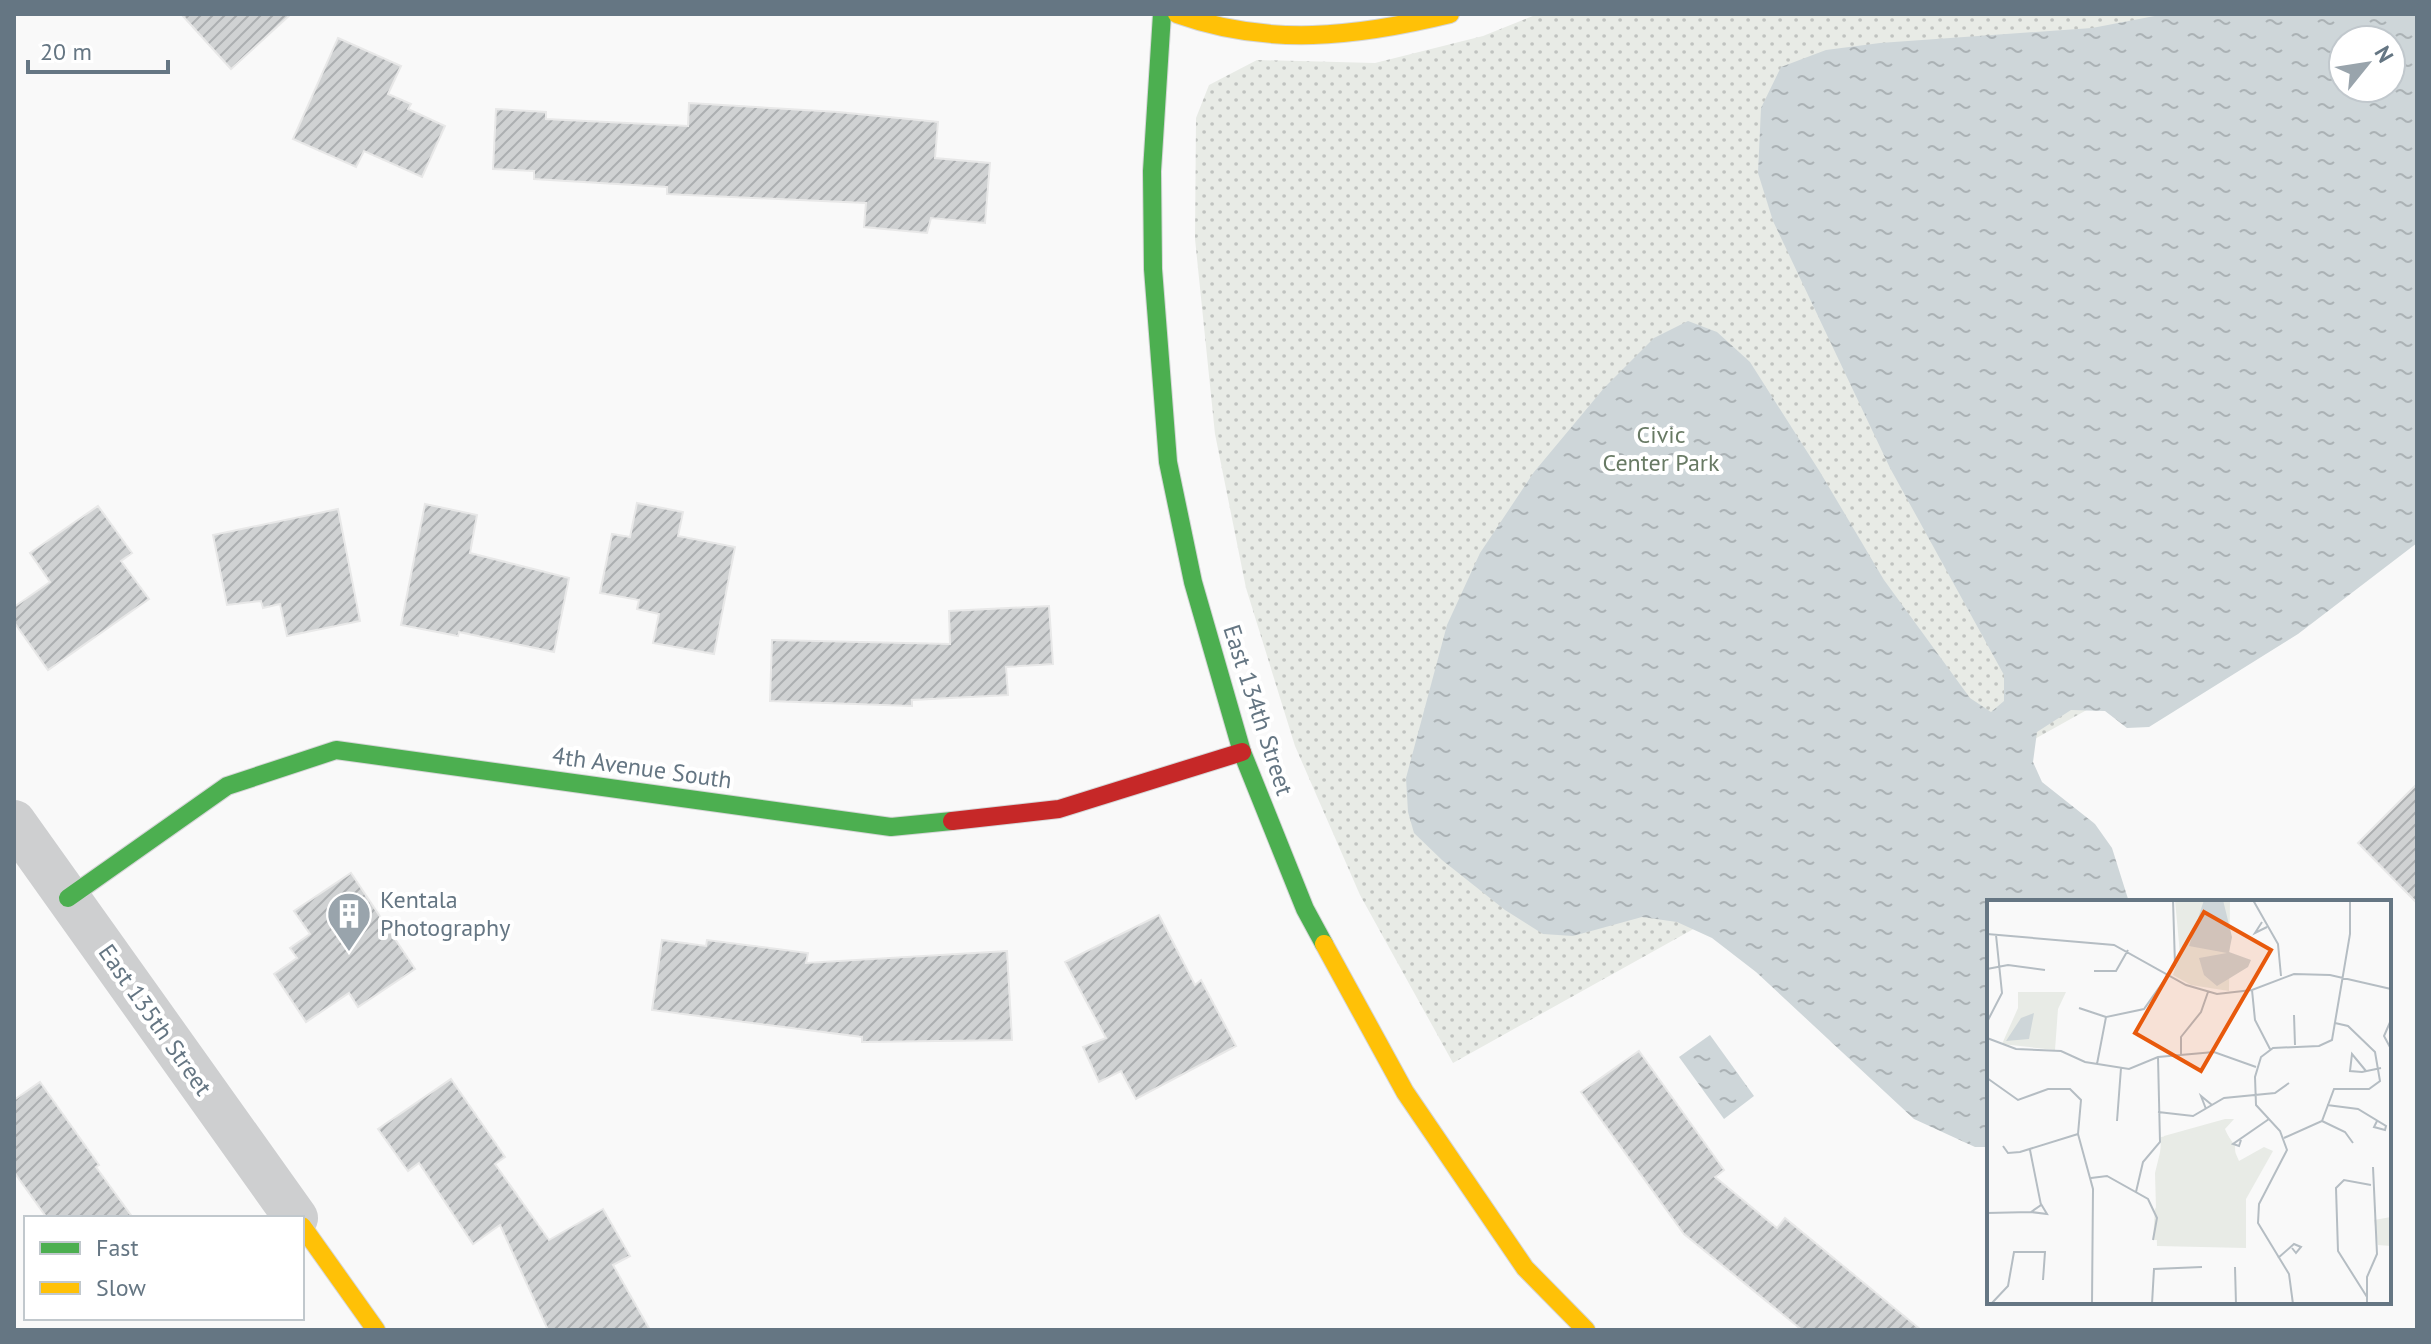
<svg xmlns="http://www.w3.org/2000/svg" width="2431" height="1344" font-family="'PT Sans',sans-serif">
  <defs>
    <pattern id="park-dots" width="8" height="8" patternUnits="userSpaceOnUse" patternTransform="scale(2)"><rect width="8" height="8" fill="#e8ebe6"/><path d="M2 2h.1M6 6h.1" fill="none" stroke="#c0c3c0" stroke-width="1.8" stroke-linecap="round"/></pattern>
    <pattern id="water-ripples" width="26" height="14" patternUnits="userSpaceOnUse" patternTransform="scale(2)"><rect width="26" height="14" fill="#ced6d9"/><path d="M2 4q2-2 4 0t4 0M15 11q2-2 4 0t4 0" fill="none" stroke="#abb2b5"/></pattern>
    <pattern id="building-hatch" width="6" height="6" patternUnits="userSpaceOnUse" patternTransform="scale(2)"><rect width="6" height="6" fill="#d0d2d3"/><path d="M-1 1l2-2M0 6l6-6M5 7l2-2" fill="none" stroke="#acafb1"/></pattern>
  </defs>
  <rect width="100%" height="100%" fill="#f9f9f9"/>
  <path fill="url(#park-dots)" fill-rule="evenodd" d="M 1538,14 L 2417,14 L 2417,526 L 1453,1063 L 1360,895 L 1295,746 L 1246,588 L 1215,434 L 1195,239 L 1196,118 L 1209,85 L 1257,60 L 1375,63 L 1483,36 ZM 2343,40 L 2391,40 L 2391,88 L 2343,88 Z"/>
  <g fill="url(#water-ripples)" fill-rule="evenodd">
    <path d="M 2165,14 L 2417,14 L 2417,543 L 2298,634 L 2149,727 L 2127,728 L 2105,711 L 2071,710 L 2037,732 L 2033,762 L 2042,782 L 2095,824 L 2112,848 L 2129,902 L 1989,902 L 1989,1147 L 1975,1147 L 1914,1119 L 1756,972 L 1712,938 L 1677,922 L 1642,917 L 1573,936 L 1543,934 L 1505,910 L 1442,860 L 1414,833 L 1408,812 L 1406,778 L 1447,625 L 1480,553 L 1534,472 L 1604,388 L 1654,338 L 1688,321 L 1717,332 L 1750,362 L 1820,472 L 1884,580 L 1970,698 L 1991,712 L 2004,701 L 2004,675 L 1890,468 L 1773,221 L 1758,173 L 1761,108 L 1781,67 L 1826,50 L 1880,43 L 2092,28 ZM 2343,40 L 2391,40 L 2391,88 L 2343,88 Z"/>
    <path d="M 1710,1035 L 1754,1096 L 1724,1119 L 1679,1057 Z"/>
  </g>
  <g fill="url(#building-hatch)" stroke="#e8e8e8" stroke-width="2">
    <path d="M 181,14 L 291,14 L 231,69 Z"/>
    <path d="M 338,38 L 401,66 L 388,94 L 411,104 L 408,109 L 445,126 L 422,177 L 364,151 L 356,167 L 293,139 Z"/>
    <path d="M 689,103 L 838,112 L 938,122 L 935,158 L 990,163 L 985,223 L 931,218 L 927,233 L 864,227 L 866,203 L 667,194 L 667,187 L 534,179 L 534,171 L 493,169 L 496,109 L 546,112 L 546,119 L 688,126 Z"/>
    <path d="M 637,503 L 683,512 L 678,536 L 735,547 L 714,654 L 653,643 L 659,614 L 637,609 L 639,600 L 600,593 L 612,534 L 630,537 Z"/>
    <path d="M 425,504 L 477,515 L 470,553 L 569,578 L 554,652 L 459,632 L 458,636 L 401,625 Z"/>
    <path d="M 98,506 L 132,553 L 121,561 L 149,599 L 48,670 L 14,622 L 14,607 L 50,582 L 30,553 Z"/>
    <path d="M 338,509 L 360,621 L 287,636 L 280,604 L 263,608 L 261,601 L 227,605 L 213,535 Z"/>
    <path d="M 1049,606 L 1053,664 L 1006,667 L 1008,695 L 912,700 L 912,706 L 770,701 L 772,640 L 950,644 L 949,611 Z"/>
    <path d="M 2417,784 L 2417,903 L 2358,843 Z"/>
    <path d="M 351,873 L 415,969 L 358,1007 L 349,993 L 306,1022 L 274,974 L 297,958 L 290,948 L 310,934 L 294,911 Z"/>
    <path d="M 1159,915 L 1195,985 L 1201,980 L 1236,1046 L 1136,1099 L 1121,1071 L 1099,1082 L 1083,1047 L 1106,1038 L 1065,962 Z"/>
    <path d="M 662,940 L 706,946 L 707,940 L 808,953 L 806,963 L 1007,951 L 1012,1040 L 862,1042 L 862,1037 L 652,1010 Z"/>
    <path d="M 1639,1051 L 1724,1170 L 1715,1177 L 1777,1228 L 1785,1218 L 1921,1330 L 1802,1330 L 1684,1234 L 1581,1092 Z"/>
    <path d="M 451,1079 L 505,1157 L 495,1164 L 549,1240 L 603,1209 L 630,1256 L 613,1265 L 650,1330 L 548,1330 L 500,1225 L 473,1244 L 419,1163 L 408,1171 L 378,1129 Z"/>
    <path d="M 40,1082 L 99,1165 L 96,1167 L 133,1218 L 47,1218 L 14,1172 L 14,1100 Z"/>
  </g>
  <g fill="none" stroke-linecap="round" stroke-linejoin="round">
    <g stroke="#d5d6d7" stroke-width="20">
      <g id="fast">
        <path d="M 1162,14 L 1152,171 L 1153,269 L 1168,462 L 1193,582 L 1242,752 L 1305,909 L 1324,944"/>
        <path d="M 68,898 L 227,786 L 336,750 L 891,827 L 952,821"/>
      </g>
    </g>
    <g stroke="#d5d6d7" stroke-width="20">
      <g id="slow">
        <path d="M 1177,14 C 1269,47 1356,37 1450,14"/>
        <path d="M 1324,944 L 1405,1092 L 1525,1268 L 1586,1330"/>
        <path d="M 302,1226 L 376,1330"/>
      </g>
    </g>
    <g stroke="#d5d6d7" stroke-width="20">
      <path id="jam" d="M 952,821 L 1059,809 L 1242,752"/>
    </g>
    <path stroke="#cecfd0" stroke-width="44" d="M 14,822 L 296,1218"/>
    <use href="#fast" stroke="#4caf50" stroke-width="18"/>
    <use href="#slow" stroke="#ffc107" stroke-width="18"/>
    <use href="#jam" stroke="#c62828" stroke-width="18"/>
  </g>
  <defs>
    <g id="building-pin" transform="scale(2.3)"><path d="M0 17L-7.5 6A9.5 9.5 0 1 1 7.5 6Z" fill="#99a4ac" stroke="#fff"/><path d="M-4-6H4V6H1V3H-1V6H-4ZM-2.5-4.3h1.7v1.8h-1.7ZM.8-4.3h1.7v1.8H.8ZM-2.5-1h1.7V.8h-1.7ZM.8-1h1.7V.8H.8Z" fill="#fff"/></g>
  </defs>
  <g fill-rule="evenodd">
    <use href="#building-pin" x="349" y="914"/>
  </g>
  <g text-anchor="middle" stroke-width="8" stroke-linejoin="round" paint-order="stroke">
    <g font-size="24" fill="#687a64" stroke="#fff">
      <text x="1661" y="443">Civic<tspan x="1661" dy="28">Center Park</tspan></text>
    </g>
    <g font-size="24" fill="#657683" stroke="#fff">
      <text transform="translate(1258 710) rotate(72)" y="8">East 134th Street</text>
      <text transform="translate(642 768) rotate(8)" y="8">4th Avenue South</text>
      <text transform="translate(155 1020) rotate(55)" y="8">East 135th Street</text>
    </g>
    <g font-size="24" fill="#657683" stroke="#fff" text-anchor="start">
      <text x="380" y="908">Kentala<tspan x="380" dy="28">Photography</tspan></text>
    </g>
  </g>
  <g transform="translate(1987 900)">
    <rect width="404" height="404" fill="#f9f9f9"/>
    <path d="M 238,219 L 247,219 L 238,229 L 252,261 L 277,247 L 286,251 L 259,299 L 259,348 L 170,346 L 168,273 L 177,236 Z" fill="#e8ebe6"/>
    <path d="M 188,0 L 243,0 L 242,91 L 204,85 L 186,75 L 193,54 ZM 31,92 L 79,92 L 71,109 L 68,150 L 15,144 L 31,108 ZM 236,228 L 248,246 L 252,340 L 166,340 L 168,309 L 178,291 L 172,285 L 174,237 ZM 404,317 L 404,346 L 391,345 L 387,320 Z" fill="#e8ebe6"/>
    <path d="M 217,0 L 236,0 L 245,37 L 242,52 L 264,60 L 261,67 L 230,86 L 217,75 L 212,58 L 240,53 L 202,46 ZM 47,113 L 42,139 L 19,141 L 34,118 Z" fill="#ced6d9"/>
    <path fill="none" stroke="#b5bdc3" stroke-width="2" d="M 266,0 L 291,44 L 294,76M 275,22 L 268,33 L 280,27M 0,34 L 127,45 L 199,85 L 230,94 L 265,90 L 307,74 L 343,75 L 404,89M 0,69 L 21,65 L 58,70M 107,71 L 129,71 L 141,50M 265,90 L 268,120 L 283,149M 92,108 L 119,117M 307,115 L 308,145M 404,120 L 397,136 L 404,149M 0,122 L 15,93 L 9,35M 0,138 L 29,149 L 74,151 L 98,162 L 142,169 L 171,157 L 227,152 L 269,167M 194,155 L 194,137 L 214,112 L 221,92M 110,164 L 119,117 L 157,109 L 188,65 L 186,0M 379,171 L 365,154 L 363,171 L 375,172 L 394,168M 0,178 L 31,200 L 61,189 L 83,189 L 94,200 L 91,234 L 106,289 L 105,404M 340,205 L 371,209 L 399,226 L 398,230 L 387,227 L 390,221M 219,209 L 214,196 L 225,205M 171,212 L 206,216 L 237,198 L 288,193 L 302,183M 130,221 L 134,168M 335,221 L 358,232 L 366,243M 297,238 L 335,221 L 347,189 L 382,189 L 393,181 L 388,152 L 361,126 L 348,123M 254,240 L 252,246 L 246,244 L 282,219M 16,246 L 21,253 L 33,252 L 91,234M 104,278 L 120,276 L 161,299 L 170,318 L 166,340M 149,292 L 156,262 L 173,242 L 171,157M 44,312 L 60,314 L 54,304M 0,313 L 44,312 L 54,305 L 43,250M 291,358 L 307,344 L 314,347 L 309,353 L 305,348M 248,367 L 249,404M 380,397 L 351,351 L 349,288 L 357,280 L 384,285M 4,404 L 21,386 L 27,352 L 58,352 L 56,380M 165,404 L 167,369 L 215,367M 306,404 L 302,374 L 271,323 L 272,304 L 300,250 L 293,231 L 269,205 L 268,177 L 274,157 L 286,148 L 332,146 L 345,140 L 363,34 L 363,0M 380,404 L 380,377 L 390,354 L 386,267"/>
    <path fill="#e8590c" fill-opacity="0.15" stroke="#e8590c" stroke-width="4" d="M 217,12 L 284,50 L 214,171 L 148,133 Z"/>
    <rect width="404" height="404" fill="none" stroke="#657683" stroke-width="4"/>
  </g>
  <rect width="2431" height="1344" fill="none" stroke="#657683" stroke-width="32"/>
  <rect x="24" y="1216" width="280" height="104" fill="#ffffff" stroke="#c1c8cd" stroke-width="2"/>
  <rect x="40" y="1242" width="40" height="12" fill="#4caf50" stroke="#c1c8cd" stroke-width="2"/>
  <text x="96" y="1256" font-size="24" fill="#657683">Fast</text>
  <rect x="40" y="1282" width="40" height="12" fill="#ffc107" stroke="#c1c8cd" stroke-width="2"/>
  <text x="96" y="1296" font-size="24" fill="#657683">Slow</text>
  <g transform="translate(2367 64) rotate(60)"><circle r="38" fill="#ffffff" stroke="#c1c8cd" stroke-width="2"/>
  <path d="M0-6L14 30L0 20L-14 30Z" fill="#99a4ac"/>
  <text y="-12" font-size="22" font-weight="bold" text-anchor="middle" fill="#657683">N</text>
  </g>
  <path d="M28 60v12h140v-12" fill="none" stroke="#657683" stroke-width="4"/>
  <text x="40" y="60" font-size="24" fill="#657683" stroke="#ffffff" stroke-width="6" paint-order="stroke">20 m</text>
</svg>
